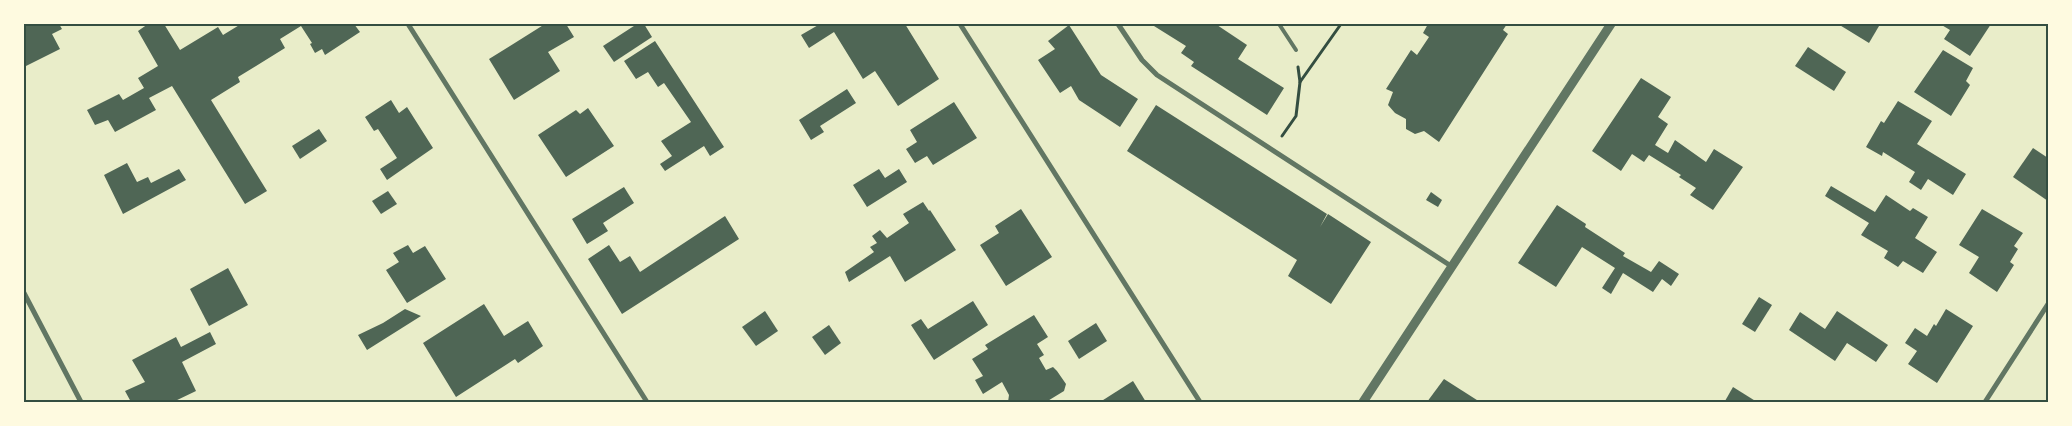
<svg xmlns="http://www.w3.org/2000/svg" width="2072" height="426" font-family="Poppins,sans-serif">
  <rect width="100%" height="100%" fill="#e9edc9"/>
  <g fill="#4f6655">
    <path d="M 24,24 L 59,24 L 62,29 L 52,34 L 60,49 L 24,67 Z"/>
    <path d="M 148,24 L 164,24 L 180,50 L 218,27 L 223,35 L 241,24 L 354,24 L 360,32 L 325,55 L 322,49 L 315,53 L 310,44 L 312,43 L 301,26 L 280,39 L 285,48 L 238,77 L 240,82 L 211,100 L 267,191 L 245,204 L 172,86 L 149,98 L 156,110 L 115,132 L 108,120 L 95,125 L 87,110 L 119,94 L 123,100 L 144,88 L 138,78 L 158,66 L 138,31 Z"/>
    <path d="M 545,24 L 566,24 L 574,37 L 548,52 L 560,71 L 514,100 L 489,59 Z"/>
    <path d="M 637,24 L 644,24 L 652,37 L 614,62 L 603,46 Z"/>
    <path d="M 820,24 L 905,24 L 939,79 L 898,106 L 875,71 L 863,79 L 834,32 L 809,48 L 801,35 Z"/>
    <path d="M 1156,24 L 1218,24 L 1217,25 L 1247,45 L 1238,59 L 1284,88 L 1267,115 L 1191,66 L 1194,62 L 1181,53 L 1186,46 L 1154,26 Z"/>
    <path d="M 1428,24 L 1507,24 L 1503,30 L 1508,34 L 1439,142 L 1424,131 L 1415,134 L 1406,129 L 1406,119 L 1395,113 L 1388,105 L 1393,92 L 1386,89 L 1411,50 L 1417,55 L 1429,37 L 1423,33 Z"/>
    <path d="M 1838,24 L 1876,24 L 1879,26 L 1869,43 Z"/>
    <path d="M 1940,24 L 1991,24 L 1970,56 L 1944,39 L 1950,30 Z"/>
    <path d="M 1069,25 L 1101,75 L 1138,99 L 1120,127 L 1079,100 L 1071,86 L 1060,93 L 1038,60 L 1055,49 L 1048,41 Z"/>
    <path d="M 655,41 L 724,147 L 710,156 L 704,146 L 665,171 L 660,164 L 672,156 L 661,141 L 691,122 L 664,83 L 658,87 L 648,72 L 636,79 L 624,61 Z"/>
    <path d="M 1808,47 L 1846,72 L 1834,91 L 1795,66 Z"/>
    <path d="M 1943,50 L 1973,68 L 1966,81 L 1970,85 L 1951,116 L 1914,92 Z"/>
    <path d="M 1641,78 L 1671,97 L 1658,117 L 1668,124 L 1655,145 L 1668,153 L 1675,140 L 1706,162 L 1714,149 L 1743,167 L 1713,210 L 1690,195 L 1696,188 L 1679,177 L 1681,175 L 1649,155 L 1644,162 L 1632,154 L 1621,171 L 1592,151 Z"/>
    <path d="M 847,89 L 856,103 L 820,126 L 824,132 L 811,140 L 799,120 Z"/>
    <path d="M 391,100 L 399,113 L 407,107 L 433,148 L 387,180 L 380,169 L 397,158 L 378,129 L 374,131 L 365,117 Z"/>
    <path d="M 1898,101 L 1932,121 L 1917,144 L 1966,174 L 1953,195 L 1928,179 L 1921,190 L 1909,182 L 1915,172 L 1883,152 L 1882,156 L 1866,147 L 1881,121 L 1884,123 Z"/>
    <path d="M 954,102 L 977,138 L 933,165 L 927,156 L 915,163 L 906,149 L 917,142 L 910,130 Z"/>
    <path d="M 1156,105 L 1327,214 L 1320,227 L 1328,214 L 1371,242 L 1331,304 L 1288,276 L 1297,260 L 1127,151 Z"/>
    <path d="M 588,108 L 614,146 L 566,177 L 538,135 L 576,110 L 580,114 Z"/>
    <path d="M 319,129 L 327,141 L 300,159 L 292,146 Z"/>
    <path d="M 2033,148 L 2048,158 L 2048,201 L 2013,177 Z"/>
    <path d="M 127,163 L 137,182 L 148,177 L 151,183 L 179,169 L 186,180 L 123,214 L 104,175 Z"/>
    <path d="M 879,169 L 885,178 L 899,169 L 907,182 L 867,207 L 853,185 Z"/>
    <path d="M 1831,186 L 1875,212 L 1886,195 L 1910,211 L 1913,208 L 1928,217 L 1915,238 L 1937,252 L 1923,273 L 1903,261 L 1898,267 L 1884,258 L 1888,251 L 1861,235 L 1869,223 L 1825,196 Z"/>
    <path d="M 624,187 L 634,203 L 603,223 L 608,231 L 587,244 L 572,219 Z"/>
    <path d="M 388,191 L 397,204 L 381,214 L 372,201 Z"/>
    <path d="M 1431,192 L 1442,200 L 1438,207 L 1426,200 Z"/>
    <path d="M 923,202 L 929,211 L 930,210 L 956,250 L 905,282 L 890,256 L 849,282 L 845,272 L 874,252 L 870,247 L 877,243 L 872,236 L 880,230 L 887,238 L 909,223 L 903,214 Z"/>
    <path d="M 1557,205 L 1586,224 L 1585,227 L 1625,253 L 1623,256 L 1651,272 L 1659,261 L 1679,274 L 1671,286 L 1662,279 L 1653,292 L 1623,273 L 1611,294 L 1602,288 L 1615,268 L 1582,247 L 1556,287 L 1518,263 Z"/>
    <path d="M 1021,209 L 1052,257 L 1006,286 L 980,245 L 999,233 L 995,226 Z"/>
    <path d="M 1982,209 L 2023,233 L 2014,246 L 2018,249 L 2010,262 L 2014,265 L 1997,292 L 1969,273 L 1979,257 L 1959,245 Z"/>
    <path d="M 725,216 L 739,239 L 622,314 L 588,259 L 609,245 L 620,262 L 630,256 L 640,272 Z"/>
    <path d="M 408,245 L 413,253 L 425,246 L 446,279 L 407,303 L 386,270 L 399,262 L 393,253 Z"/>
    <path d="M 228,268 L 248,305 L 209,326 L 190,289 Z"/>
    <path d="M 1759,297 L 1772,305 L 1755,332 L 1742,324 Z"/>
    <path d="M 973,301 L 988,325 L 934,360 L 911,325 L 921,319 L 928,329 Z"/>
    <path d="M 484,304 L 504,336 L 528,321 L 543,346 L 518,363 L 515,359 L 456,397 L 423,343 Z"/>
    <path d="M 405,309 L 421,316 L 367,350 L 358,335 L 383,323 Z"/>
    <path d="M 1946,309 L 1973,326 L 1937,383 L 1908,364 L 1917,351 L 1905,343 L 1915,328 L 1927,336 L 1934,324 L 1936,326 Z"/>
    <path d="M 765,311 L 778,331 L 756,346 L 742,327 Z"/>
    <path d="M 1837,311 L 1888,345 L 1876,362 L 1847,343 L 1835,361 L 1789,330 L 1800,312 L 1825,329 Z"/>
    <path d="M 1034,315 L 1048,337 L 1037,344 L 1044,355 L 1039,358 L 1046,370 L 1053,367 L 1057,371 L 1066,384 L 1064,391 L 1046,402 L 1008,402 L 1009,395 L 1002,382 L 983,394 L 975,380 L 983,376 L 972,359 L 988,349 L 985,345 Z"/>
    <path d="M 1096,323 L 1107,341 L 1079,359 L 1068,341 Z"/>
    <path d="M 829,325 L 841,343 L 825,355 L 812,337 Z"/>
    <path d="M 210,332 L 216,344 L 182,362 L 196,391 L 173,402 L 131,402 L 125,391 L 145,382 L 132,360 L 176,337 L 181,347 Z"/>
    <path d="M 1444,379 L 1480,402 L 1427,402 Z"/>
    <path d="M 1133,381 L 1146,402 L 1100,402 Z"/>
    <path d="M 1733,387 L 1757,402 L 1728,402 L 1725,401 Z"/>
  </g>
  <g fill="none" stroke-linecap="round" stroke-linejoin="round">
    <g stroke="#344e41" stroke-width="3">
      <path d="M 1300,82 L 1341,24"/>
      <path d="M 1282,136 L 1296,116 L 1300,82 L 1298,67"/>
    </g>
    <path stroke="#617663" stroke-width="4" d="M 1279,24 L 1296,50"/>
    <g stroke="#617663" stroke-width="5">
      <path d="M 408,24 L 647,402"/>
      <path d="M 960,24 L 1200,402"/>
      <path d="M 1118,24 L 1142,60 L 1157,75 L 1451,266"/>
      <path d="M 24,293 L 81,402"/>
      <path d="M 1985,402 L 2048,304"/>
    </g>
    <path stroke="#617663" stroke-width="9" d="M 1363,402 L 1611,24"/>
  </g>
  <rect width="2072" height="426" fill="none" stroke="#fefae0" stroke-width="50"/>
  <rect x="25" y="25" width="2022" height="376" fill="none" stroke="#344e41" stroke-width="2"/>
</svg>
